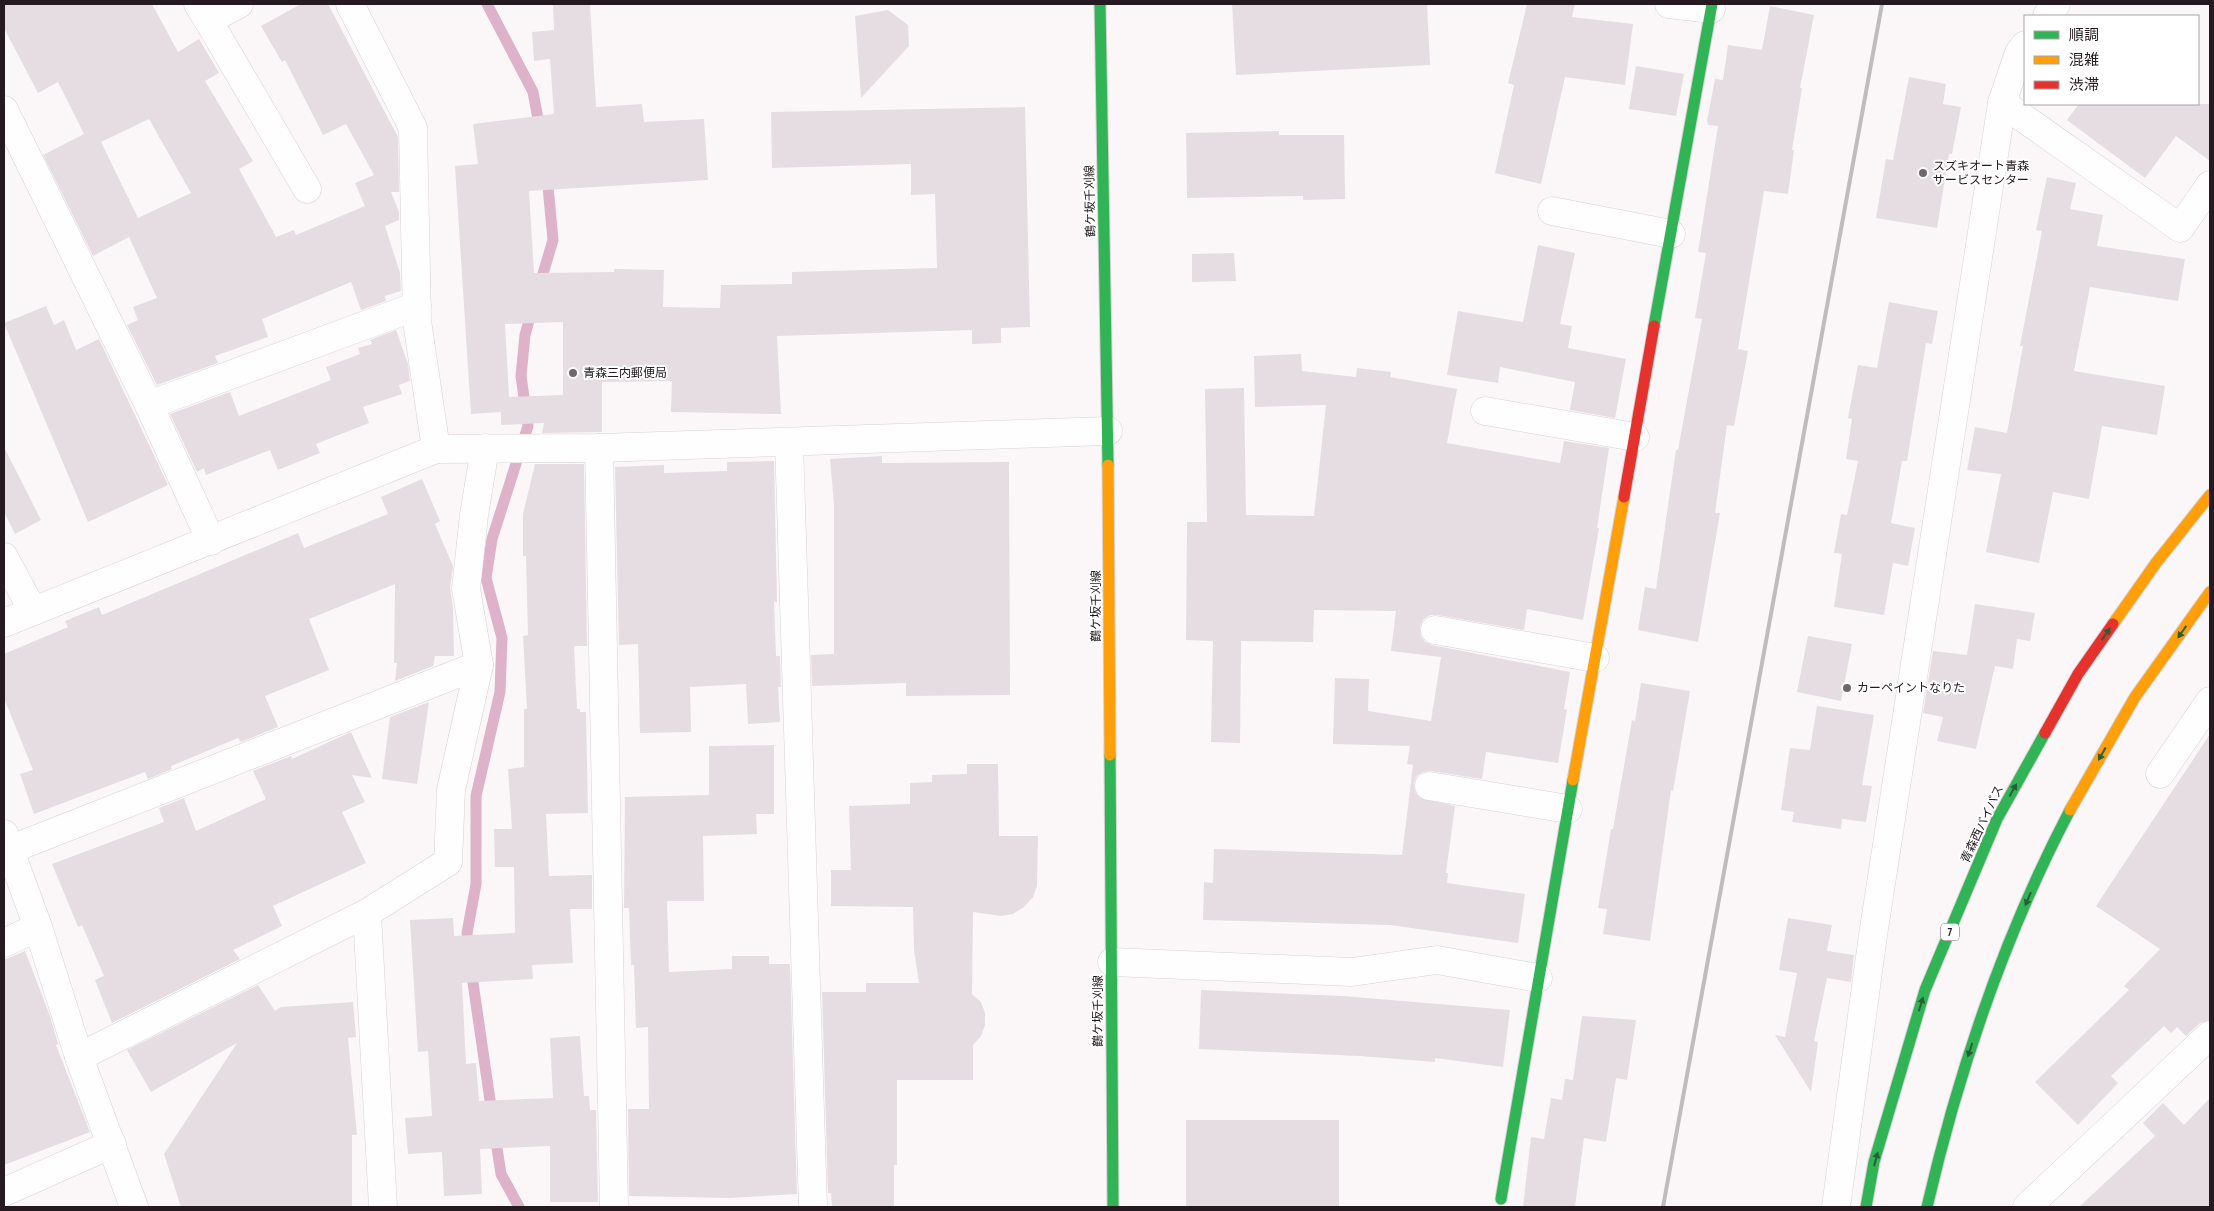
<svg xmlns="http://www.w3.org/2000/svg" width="2214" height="1211" font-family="'PT Sans Narrow','Noto Sans JP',sans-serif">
  <rect width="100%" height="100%" fill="#fbf7f9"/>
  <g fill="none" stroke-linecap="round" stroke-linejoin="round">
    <g stroke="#deb2c9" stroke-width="11">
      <path d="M 487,4 L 533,92 L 540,130"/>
      <path d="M 539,287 L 553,240 L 547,176"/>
      <path d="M 469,950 L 467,933 L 476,884 L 476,796 L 500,692 L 502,638 L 486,578 L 492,539 L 528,426 L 521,376 L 525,335 L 532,310"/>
      <path d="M 471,969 L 492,1114"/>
      <path d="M 495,1135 L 501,1174 L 519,1207"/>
    </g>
  </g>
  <g fill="#e5dde1" fill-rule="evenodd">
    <path d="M 4,4 L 152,4 L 178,52 L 199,39 L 219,73 L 205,81 L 253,161 L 239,169 L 276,237 L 294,230 L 296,235 L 365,206 L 355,183 L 374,175 L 346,124 L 323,135 L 285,60 L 282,62 L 261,26 L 301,4 L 328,4 L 398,137 L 399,192 L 391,192 L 399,212 L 399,220 L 385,226 L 400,273 L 401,291 L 385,296 L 386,301 L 361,310 L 351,282 L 262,319 L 268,337 L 215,356 L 218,363 L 157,385 L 127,325 L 138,320 L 133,307 L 157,298 L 129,237 L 93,256 L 43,155 L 84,134 L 58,82 L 38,93 L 4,28 ZM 149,119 L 191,193 L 138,218 L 101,142 Z"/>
    <path d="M 553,4 L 590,4 L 596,107 L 642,104 L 644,122 L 704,119 L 708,180 L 529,191 L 534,273 L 614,272 L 614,269 L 664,270 L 663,307 L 720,308 L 721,285 L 792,284 L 792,272 L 937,268 L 935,194 L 911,195 L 911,164 L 772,168 L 771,112 L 1025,107 L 1030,327 L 1001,328 L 1001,343 L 972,344 L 972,330 L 777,336 L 781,414 L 671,412 L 672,381 L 602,382 L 602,432 L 542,433 L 544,423 L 501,425 L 501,412 L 471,414 L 455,166 L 478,164 L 473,124 L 554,114 L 550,59 L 534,61 L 532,32 L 554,30 ZM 563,322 L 563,395 L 509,397 L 505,324 Z"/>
    <path d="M 1232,4 L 1427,4 L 1430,65 L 1236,75 Z"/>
    <path d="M 1527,4 L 1575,4 L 1572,17 L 1633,24 L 1625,85 L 1565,77 L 1541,184 L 1495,173 L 1514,85 L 1508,83 Z"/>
    <path d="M 1770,6 L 1814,15 L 1800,88 L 1802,88 L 1792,150 L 1794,150 L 1788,194 L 1764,191 L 1738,349 L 1748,351 L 1734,426 L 1727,425 L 1715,513 L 1720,513 L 1698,642 L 1638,630 L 1645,587 L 1656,589 L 1676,450 L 1678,450 L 1702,319 L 1695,318 L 1706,253 L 1698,252 L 1718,126 L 1708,125 L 1707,121 L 1715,79 L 1723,80 L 1728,45 L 1762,50 Z"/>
    <path d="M 888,10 L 908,25 L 909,46 L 861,98 L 855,16 Z"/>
    <path d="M 1636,66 L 1684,74 L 1676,116 L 1629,109 Z"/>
    <path d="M 1909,77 L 1946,84 L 1943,104 L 1961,107 L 1952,154 L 1949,154 L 1937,228 L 1876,218 L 1886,159 L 1893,160 Z"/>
    <path d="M 2079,104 L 2210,104 L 2210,161 L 2176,136 L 2145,178 L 2067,120 Z"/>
    <path d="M 1279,131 L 1279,135 L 1344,135 L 1345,199 L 1303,200 L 1303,196 L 1187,198 L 1186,133 Z"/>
    <path d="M 2047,177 L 2076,183 L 2070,209 L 2103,215 L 2097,246 L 2185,259 L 2178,301 L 2090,287 L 2074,371 L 2165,386 L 2157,435 L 2102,426 L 2089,499 L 2053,492 L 2039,563 L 1986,552 L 2001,474 L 1967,470 L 1975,427 L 2007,433 L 2023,346 L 2020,346 L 2042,231 L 2036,230 Z"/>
    <path d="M 1538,245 L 1575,253 L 1560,324 L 1572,326 L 1568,348 L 1626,359 L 1615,418 L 1570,410 L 1575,382 L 1500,367 L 1498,383 L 1447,375 L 1458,311 L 1523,322 Z"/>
    <path d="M 1234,253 L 1236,281 L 1192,282 L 1192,254 Z"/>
    <path d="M 1889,302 L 1938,311 L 1932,344 L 1926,343 L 1907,461 L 1902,461 L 1891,523 L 1915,528 L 1908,566 L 1893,563 L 1884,615 L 1834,607 L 1842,554 L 1834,553 L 1841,514 L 1847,515 L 1858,461 L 1846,459 L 1852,419 L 1848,418 L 1858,365 L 1877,368 Z"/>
    <path d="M 46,306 L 54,325 L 64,320 L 76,350 L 99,339 L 168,485 L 88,522 L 4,323 Z"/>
    <path d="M 396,330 L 408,364 L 410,381 L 399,385 L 402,394 L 363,407 L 369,423 L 316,444 L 320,453 L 278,470 L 270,450 L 206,475 L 204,468 L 197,472 L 170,414 L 230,392 L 239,416 L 331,380 L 326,367 L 360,354 L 358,348 L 372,344 L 370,340 Z"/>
    <path d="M 1301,354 L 1302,371 L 1356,377 L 1357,368 L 1391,372 L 1390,377 L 1457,389 L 1447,443 L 1560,463 L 1564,441 L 1609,448 L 1597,528 L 1599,528 L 1583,620 L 1527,609 L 1524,630 L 1437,615 L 1430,615 L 1423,620 L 1420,627 L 1421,636 L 1425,642 L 1432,645 L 1570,672 L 1564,709 L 1567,710 L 1558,763 L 1486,752 L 1482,779 L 1431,771 L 1423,772 L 1417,776 L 1414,783 L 1415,792 L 1420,798 L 1455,806 L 1446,873 L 1448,873 L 1447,883 L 1525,894 L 1518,943 L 1390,925 L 1203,920 L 1204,882 L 1213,883 L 1214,849 L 1402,855 L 1413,765 L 1407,764 L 1410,746 L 1333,744 L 1335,678 L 1369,679 L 1368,711 L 1431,721 L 1441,657 L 1391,651 L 1396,611 L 1314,610 L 1313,642 L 1241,641 L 1240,743 L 1211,742 L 1213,641 L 1186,640 L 1187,522 L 1207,522 L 1205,389 L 1244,388 L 1246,515 L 1314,516 L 1326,405 L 1255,407 L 1254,356 Z"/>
    <path d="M 4,447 L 41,520 L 15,534 L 4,512 Z"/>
    <path d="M 882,456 L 882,463 L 1009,462 L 1010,695 L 906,696 L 906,683 L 812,686 L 811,655 L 834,654 L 834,504 L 830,459 Z"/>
    <path d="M 774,461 L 777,602 L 774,602 L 776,656 L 780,656 L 781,687 L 778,687 L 780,722 L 748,724 L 746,684 L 690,687 L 691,732 L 640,733 L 638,644 L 619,645 L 615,467 L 664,465 L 664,473 L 727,471 L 727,462 Z"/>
    <path d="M 535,464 L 584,464 L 587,646 L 574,646 L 577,709 L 580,709 L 580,712 L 586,712 L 588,813 L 546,814 L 549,876 L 592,875 L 592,909 L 570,909 L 573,963 L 532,965 L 533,979 L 462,983 L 466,1064 L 476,1063 L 479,1101 L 553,1098 L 550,1038 L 580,1036 L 584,1096 L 589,1096 L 590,1110 L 596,1110 L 598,1202 L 550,1202 L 550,1146 L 480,1149 L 482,1194 L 444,1196 L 442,1152 L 408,1154 L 405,1118 L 432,1116 L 428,1051 L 418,1052 L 410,920 L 453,918 L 454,936 L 515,933 L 514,867 L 495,867 L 494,829 L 512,829 L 508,769 L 524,767 L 524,709 L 527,709 L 523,636 L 528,635 L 526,556 L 523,556 L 523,514 Z"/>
    <path d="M 422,479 L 440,521 L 435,524 L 453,566 L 450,588 L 453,608 L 454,656 L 435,656 L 433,666 L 395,681 L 397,663 L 394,663 L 395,584 L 309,619 L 329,670 L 265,696 L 278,727 L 241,742 L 238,738 L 171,766 L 172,769 L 148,779 L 145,772 L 34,814 L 20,774 L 33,770 L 4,698 L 4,654 L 68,627 L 65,621 L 99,607 L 102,615 L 298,533 L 304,548 L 388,514 L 381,497 Z"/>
    <path d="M 1975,604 L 2035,613 L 2030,641 L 2017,639 L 2013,669 L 1995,666 L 1976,749 L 1937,741 L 1943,717 L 1923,713 L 1933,651 L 1967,655 Z"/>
    <path d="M 1808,636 L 1852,644 L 1841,701 L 1797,692 Z"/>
    <path d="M 1641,683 L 1690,691 L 1673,791 L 1671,790 L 1650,941 L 1603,934 L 1607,909 L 1598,908 L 1611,829 L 1613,829 L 1632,720 L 1635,721 Z"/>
    <path d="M 429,702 L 417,784 L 382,779 L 390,717 Z"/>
    <path d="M 1817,706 L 1874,715 L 1862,785 L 1872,786 L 1866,822 L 1842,819 L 1841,829 L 1792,822 L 1794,812 L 1781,810 L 1790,748 L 1810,750 Z"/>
    <path d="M 351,732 L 372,778 L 352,775 L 365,802 L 342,812 L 366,863 L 273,906 L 282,926 L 233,950 L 240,959 L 112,1023 L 95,980 L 104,976 L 82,925 L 78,927 L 52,864 L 164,822 L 159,808 L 184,798 L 196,831 L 266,799 L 253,771 L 291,756 L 292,759 Z"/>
    <path d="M 2210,734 L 2210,1020 L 2200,1023 L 2186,1036 L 2177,1027 L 2171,1033 L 2164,1026 L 2111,1076 L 2118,1083 L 2078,1125 L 2035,1082 L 2129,990 L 2124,986 L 2160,949 L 2096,906 Z"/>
    <path d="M 774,745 L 774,814 L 756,814 L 757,834 L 703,836 L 704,901 L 667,901 L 669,972 L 732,969 L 732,956 L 769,956 L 769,964 L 790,964 L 797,1194 L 729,1198 L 629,1196 L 628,1109 L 649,1109 L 648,1027 L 636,1028 L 634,965 L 631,965 L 629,908 L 624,908 L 625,797 L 709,795 L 709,746 Z"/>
    <path d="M 967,764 L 998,764 L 999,836 L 1038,836 L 1037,886 L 1033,897 L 1024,907 L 1013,914 L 1001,916 L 973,912 L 972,994 L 981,1002 L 985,1013 L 985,1025 L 981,1036 L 973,1045 L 973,1080 L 897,1080 L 897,1165 L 894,1165 L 894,1207 L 832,1207 L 831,1193 L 828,1193 L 822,992 L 866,992 L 866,983 L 919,983 L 914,950 L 913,907 L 831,906 L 831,870 L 851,870 L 849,806 L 910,804 L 910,783 L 932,782 L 932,775 L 967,774 Z"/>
    <path d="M 1788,918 L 1832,925 L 1827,951 L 1854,955 L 1851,982 L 1827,978 L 1814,1041 L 1818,1042 L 1811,1092 L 1775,1035 L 1785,1037 L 1797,973 L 1779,970 Z"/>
    <path d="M 25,951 L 50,1016 L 58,1044 L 56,1045 L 90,1132 L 4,1165 L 4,960 Z"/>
    <path d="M 258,985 L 275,1011 L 281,1007 L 353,1002 L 356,1037 L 348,1038 L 357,1135 L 352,1135 L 352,1207 L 181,1207 L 164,1154 L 237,1043 L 151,1092 L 127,1050 Z"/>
    <path d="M 1201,990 L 1343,996 L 1510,1010 L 1503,1067 L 1435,1058 L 1435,1062 L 1360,1056 L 1199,1049 Z"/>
    <path d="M 1582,1016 L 1636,1020 L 1627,1080 L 1616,1078 L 1606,1142 L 1584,1138 L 1575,1207 L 1523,1207 L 1531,1137 L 1544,1139 L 1551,1098 L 1562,1100 L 1565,1079 L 1573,1080 Z"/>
    <path d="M 2210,1098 L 2210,1207 L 2079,1207 L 2155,1136 L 2143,1123 L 2163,1103 L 2184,1125 Z"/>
    <rect x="1186" y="1120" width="153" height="87"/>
  </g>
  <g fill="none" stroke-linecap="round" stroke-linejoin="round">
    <g stroke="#d8d1d5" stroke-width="29">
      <g id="street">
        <path d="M 198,4 L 208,20 L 239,4"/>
        <path d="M 350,4 L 413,128 L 417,321 L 436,449"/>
        <path d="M 1669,4 L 1711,9"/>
        <path d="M 2047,16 L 2056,4"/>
        <path d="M 208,20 L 307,189"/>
        <path d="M 2002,103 L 2180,228 L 2210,185"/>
        <path d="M 4,110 L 149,405 L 211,541"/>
        <path d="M 1552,211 L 1671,234"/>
        <path d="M 149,405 L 417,306"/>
        <path d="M 1485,411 L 1635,437"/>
        <path d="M 789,442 L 813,1207"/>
        <path d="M 599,448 L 614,1207"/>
        <path d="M 4,557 L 33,611"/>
        <path d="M 4,623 L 436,449 L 599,448 L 1108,431"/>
        <path d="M 1435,630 L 1595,658"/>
        <path d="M 2160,774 L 2210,701"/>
        <path d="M 1429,786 L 1568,809"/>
        <path d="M 4,834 L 38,927 L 79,1057 L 134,1207"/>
        <path d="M 9,850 L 479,665 L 466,589 L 474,515 L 485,448"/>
        <path d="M 4,943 L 38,927"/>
        <path d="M 1112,962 L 1352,972 L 1437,960 L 1538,978"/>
        <path d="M 79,1057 L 367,913"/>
        <path d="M 4,1192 L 112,1144"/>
        <path d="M 383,1207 L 367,913 L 448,862 L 451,790 L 479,665"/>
        <path d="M 1836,1207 L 1873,935 L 2002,103 L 2019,53 L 2025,45"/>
        <path d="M 2027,1207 L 2210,1035"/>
      </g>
    </g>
    <g stroke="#d8d1d5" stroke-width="13">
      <g id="fast">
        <path d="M 1100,4 L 1108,465"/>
        <path d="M 1654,326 L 1712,4"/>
        <path d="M 1110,755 L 1113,1207"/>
        <path d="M 1501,1199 L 1573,780"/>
        <path d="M 1866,1207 L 1874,1162 L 1925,990 L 1997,819 L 2045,733"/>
        <path d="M 1927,1207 C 1959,1069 2004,936 2070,810"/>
      </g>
    </g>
    <g stroke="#d8d1d5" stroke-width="13">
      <g id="slow">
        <path d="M 1108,465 L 1110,755"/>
        <path d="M 2113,624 L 2156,563 L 2210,495"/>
        <path d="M 1573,780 L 1624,497"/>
        <path d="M 2070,810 L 2135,697 L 2210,592"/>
      </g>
    </g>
    <g stroke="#d8d1d5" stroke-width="13">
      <g id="jam">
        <path d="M 1624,497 L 1654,326"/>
        <path d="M 2045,733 L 2078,674 L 2113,624"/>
      </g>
    </g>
    <use href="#street" stroke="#fefefe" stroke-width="28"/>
    <use href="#fast" stroke="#30b455" stroke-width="11"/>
    <use href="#slow" stroke="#ff9f0a" stroke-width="11"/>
    <use href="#jam" stroke="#e5322d" stroke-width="11"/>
    <path stroke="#bfbcbe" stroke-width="4" d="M 1663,1207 L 1882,4"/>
  </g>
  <defs><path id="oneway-solid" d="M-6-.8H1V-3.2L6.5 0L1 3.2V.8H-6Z" transform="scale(1.25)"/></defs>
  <g fill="#295f37">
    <use href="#oneway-solid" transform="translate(2182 632) rotate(125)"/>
    <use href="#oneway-solid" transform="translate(2106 634) rotate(-55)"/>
    <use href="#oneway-solid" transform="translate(2102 754) rotate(119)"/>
    <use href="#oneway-solid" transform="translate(2013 790) rotate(-61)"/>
    <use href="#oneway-solid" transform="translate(2028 899) rotate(113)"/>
    <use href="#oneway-solid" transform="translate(1921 1004) rotate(-73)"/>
    <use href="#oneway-solid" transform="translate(1970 1050) rotate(108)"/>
    <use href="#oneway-solid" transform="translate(1876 1159) rotate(-75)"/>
  </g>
  <g fill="#6f676b" stroke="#fff" stroke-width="2">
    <circle cx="1923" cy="173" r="5"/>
    <circle cx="573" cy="373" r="5"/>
    <circle cx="1847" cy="688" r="5"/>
  </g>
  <g text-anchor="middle" stroke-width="4" stroke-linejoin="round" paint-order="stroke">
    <rect fill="#fff" stroke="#665f62" stroke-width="1" x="1941" y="923.5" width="18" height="17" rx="4"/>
    <g font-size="11" font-weight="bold" fill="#241a1f">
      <text x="1950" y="936">7</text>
    </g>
    <g font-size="12" fill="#241a1f" stroke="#fff" text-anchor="start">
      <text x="1933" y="170">スズキオート青森<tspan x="1933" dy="14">サービスセンター</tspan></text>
      <text x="583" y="377">青森三内郵便局</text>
      <text x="1857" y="692">カーペイントなりた</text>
    </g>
    <g font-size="12" fill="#241a1f" stroke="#fff">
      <text transform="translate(1090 201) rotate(-91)" y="4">鶴ケ坂千刈線</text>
      <text transform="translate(1096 606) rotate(-90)" y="4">鶴ケ坂千刈線</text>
      <text transform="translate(1982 824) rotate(-65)" y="4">青森西バイパス</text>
      <text transform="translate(1098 1011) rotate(-90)" y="4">鶴ケ坂千刈線</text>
    </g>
  </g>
  <rect width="2214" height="1211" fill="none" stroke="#241a1f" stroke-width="10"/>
  <rect x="2024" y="15" width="175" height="90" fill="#ffffff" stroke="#a7a3a5"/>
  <rect x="2034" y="31" width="25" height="8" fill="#30b455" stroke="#a7a3a5"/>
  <text x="2069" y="40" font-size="15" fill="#241a1f">順調</text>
  <rect x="2034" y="56" width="25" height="8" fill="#ff9f0a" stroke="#a7a3a5"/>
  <text x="2069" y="65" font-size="15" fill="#241a1f">混雑</text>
  <rect x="2034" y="81" width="25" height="8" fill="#e5322d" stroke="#a7a3a5"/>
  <text x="2069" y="90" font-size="15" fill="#241a1f">渋滞</text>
</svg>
